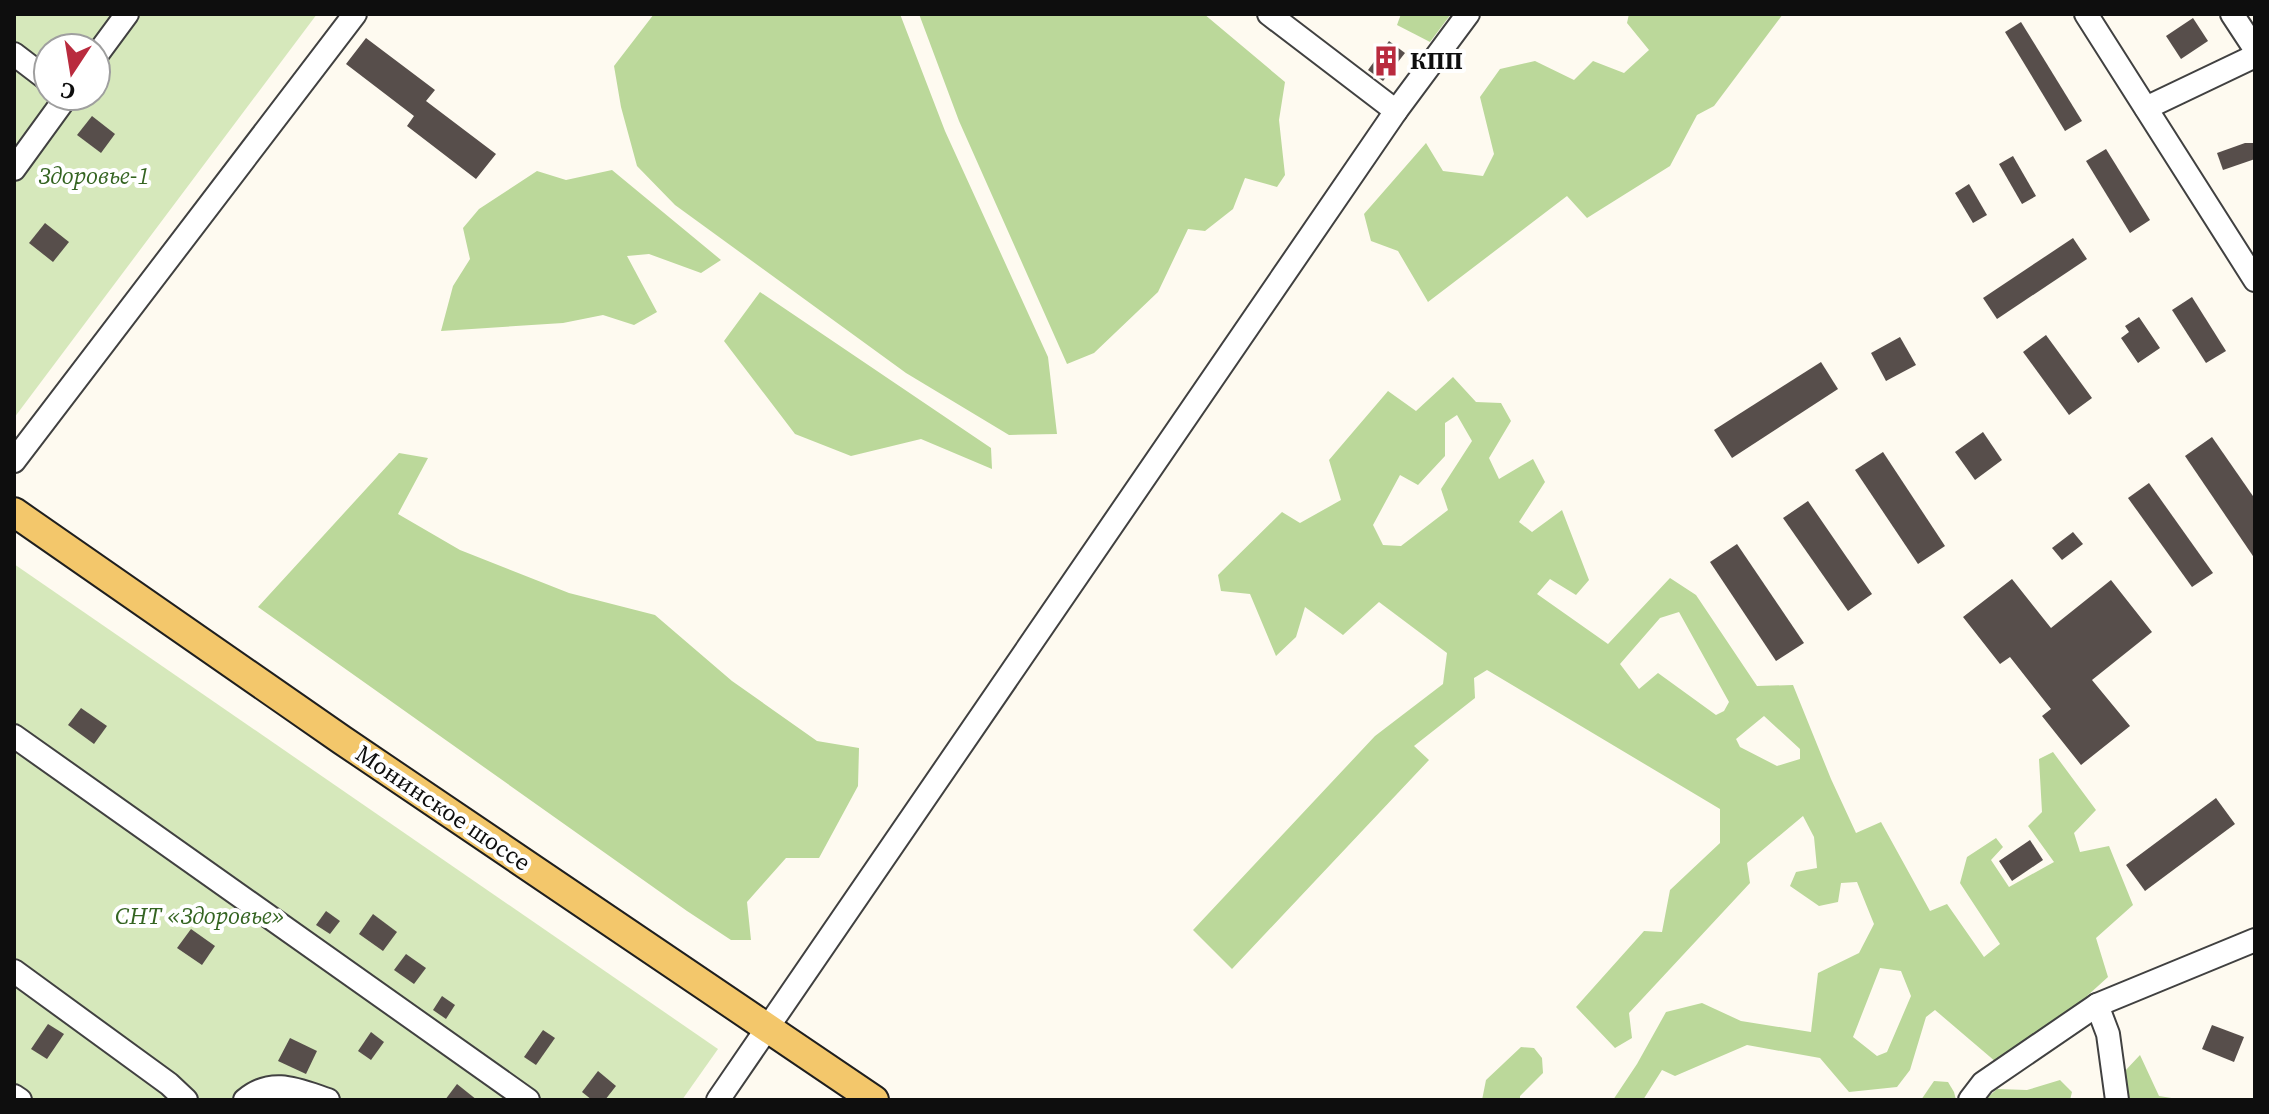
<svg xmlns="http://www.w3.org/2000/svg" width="2269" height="1114" font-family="'Source Serif 4',serif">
  <rect width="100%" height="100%" fill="#fefaf0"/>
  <g fill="#d6e8bb" fill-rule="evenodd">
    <path d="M 14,14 L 317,14 L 14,418 ZM 48,48 L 96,48 L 96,96 L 48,96 Z"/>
    <path d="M 14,564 L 718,1049 L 682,1100 L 14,1100 Z"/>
  </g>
  <g fill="#bbd89a" fill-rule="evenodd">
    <path d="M 654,14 L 900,14 L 945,131 L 1048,357 L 1057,434 L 1009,435 L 906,373 L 675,205 L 637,166 L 621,107 L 614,66 Z"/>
    <path d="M 919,14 L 1204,14 L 1285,82 L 1279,120 L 1285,175 L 1277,187 L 1245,178 L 1233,209 L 1205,231 L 1188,229 L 1158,292 L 1094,353 L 1067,364 L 959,121 Z"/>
    <path d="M 1401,14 L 1451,14 L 1430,42 L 1397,25 Z"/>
    <path d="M 1629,14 L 1783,14 L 1714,106 L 1697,115 L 1670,166 L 1587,218 L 1567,196 L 1428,302 L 1398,251 L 1371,241 L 1364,214 L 1426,143 L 1443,171 L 1483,176 L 1494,154 L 1480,97 L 1500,69 L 1535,61 L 1574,80 L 1593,61 L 1624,73 L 1649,50 L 1627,23 Z"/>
    <path d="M 612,170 L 721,260 L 701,273 L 649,254 L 627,256 L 657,312 L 634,325 L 603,315 L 563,323 L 441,331 L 453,286 L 470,259 L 463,228 L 479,209 L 537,171 L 566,180 Z"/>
    <path d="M 760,292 L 991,448 L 992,469 L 921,439 L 851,456 L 795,434 L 724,341 Z"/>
    <path d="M 1453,377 L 1476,402 L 1501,403 L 1511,421 L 1489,458 L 1499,479 L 1533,459 L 1545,482 L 1519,522 L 1532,532 L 1562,510 L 1589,580 L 1576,595 L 1550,579 L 1537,594 L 1608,644 L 1670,578 L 1696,595 L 1757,686 L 1793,685 L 1831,779 L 1856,833 L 1881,822 L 1930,911 L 1947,904 L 1984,957 L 2000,944 L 1960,883 L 1967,857 L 1996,838 L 2003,847 L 1991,860 L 2009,887 L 2054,862 L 2028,826 L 2042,812 L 2039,759 L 2053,752 L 2096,810 L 2074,833 L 2080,852 L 2109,846 L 2133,905 L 2096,938 L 2108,977 L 2087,996 L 2086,1022 L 2003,1068 L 1935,1010 L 1926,1017 L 1910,1070 L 1897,1087 L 1849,1092 L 1820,1058 L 1747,1045 L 1675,1076 L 1662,1070 L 1643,1100 L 1613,1100 L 1637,1064 L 1666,1012 L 1702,1003 L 1741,1021 L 1811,1032 L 1818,973 L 1859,953 L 1874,924 L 1857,882 L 1841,883 L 1838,902 L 1819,906 L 1790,886 L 1796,872 L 1817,868 L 1814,837 L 1803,816 L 1747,863 L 1750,883 L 1629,1013 L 1632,1038 L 1615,1048 L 1576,1007 L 1644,931 L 1662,932 L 1670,890 L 1720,843 L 1720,809 L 1487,670 L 1474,678 L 1475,698 L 1414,746 L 1429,760 L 1232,969 L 1193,930 L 1375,736 L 1443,684 L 1447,653 L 1379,602 L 1343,635 L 1305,607 L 1296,637 L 1276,656 L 1250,594 L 1221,591 L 1218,575 L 1282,512 L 1300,523 L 1341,500 L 1329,460 L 1388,391 L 1416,411 ZM 1457,415 L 1472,441 L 1441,489 L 1448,510 L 1401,546 L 1383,545 L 1373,525 L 1400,475 L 1418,485 L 1445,456 L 1445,423 ZM 1679,612 L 1729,702 L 1724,711 L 1716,715 L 1658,673 L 1639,689 L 1620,664 L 1660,618 ZM 1764,716 L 1800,749 L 1800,759 L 1777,766 L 1740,747 L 1736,739 ZM 1880,968 L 1901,971 L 1911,996 L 1887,1052 L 1877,1056 L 1853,1037 Z"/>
    <path d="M 399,453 L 428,458 L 398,514 L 460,550 L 569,593 L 655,615 L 732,681 L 817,741 L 859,748 L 858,786 L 819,858 L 786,858 L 747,902 L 751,940 L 731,940 L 687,911 L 258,607 Z"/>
    <path d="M 1521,1047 L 1534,1048 L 1542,1058 L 1543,1073 L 1520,1096 L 1520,1100 L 1482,1100 L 1486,1080 Z"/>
    <path d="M 2140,1055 L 2159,1096 L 2184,1100 L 2128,1100 L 2124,1072 Z"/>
    <path d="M 2060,1080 L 2072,1092 L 2070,1100 L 1985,1100 L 1997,1089 L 2027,1090 Z"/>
    <path d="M 1934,1081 L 1948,1082 L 1954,1092 L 1956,1100 L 1921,1100 Z"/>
  </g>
  <g fill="#574e4b">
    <path d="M 2193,18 L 2208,41 L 2181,59 L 2166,36 Z"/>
    <path d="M 2021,22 L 2082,121 L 2065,131 L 2005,32 Z"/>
    <path d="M 366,38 L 435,90 L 426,101 L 496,154 L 476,179 L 407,126 L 414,116 L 346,64 Z"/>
    <path d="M 1389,41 L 1405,53 L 1383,81 L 1368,70 Z"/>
    <path d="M 92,116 L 115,134 L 101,153 L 77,135 Z"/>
    <path d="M 2245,143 L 2255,143 L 2255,159 L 2223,170 L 2217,153 Z"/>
    <path d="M 2106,149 L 2150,220 L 2130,233 L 2086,161 Z"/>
    <path d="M 2013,156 L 2036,196 L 2022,204 L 1999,164 Z"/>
    <path d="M 1969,184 L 1987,215 L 1973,223 L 1955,193 Z"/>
    <path d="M 45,223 L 69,242 L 53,262 L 29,243 Z"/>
    <path d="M 2073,238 L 2087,259 L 1997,319 L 1983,298 Z"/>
    <path d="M 2192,297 L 2226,351 L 2206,363 L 2172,310 Z"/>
    <path d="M 2139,317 L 2160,348 L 2138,363 L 2121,338 L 2129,332 L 2125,326 Z"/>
    <path d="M 2046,335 L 2092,398 L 2069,415 L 2023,352 Z"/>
    <path d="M 1900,337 L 1916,365 L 1886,381 L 1871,353 Z"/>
    <path d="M 1821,362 L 1838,389 L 1732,458 L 1714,430 Z"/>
    <path d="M 1983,432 L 2002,460 L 1975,480 L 1955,452 Z"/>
    <path d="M 2212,437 L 2255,499 L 2255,559 L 2185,456 Z"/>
    <path d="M 1883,452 L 1945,546 L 1918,564 L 1855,470 Z"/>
    <path d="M 2149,483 L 2213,573 L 2192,587 L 2128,498 Z"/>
    <path d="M 1808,501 L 1872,594 L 1848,611 L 1783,518 Z"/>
    <path d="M 2073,532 L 2083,544 L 2062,560 L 2052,548 Z"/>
    <path d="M 1737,544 L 1804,643 L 1776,661 L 1710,562 Z"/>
    <path d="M 2012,579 L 2051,628 L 2111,580 L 2152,632 L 2092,680 L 2130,726 L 2081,765 L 2042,716 L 2051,709 L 2010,657 L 2000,664 L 1963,617 Z"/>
    <path d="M 81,708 L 107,726 L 94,744 L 68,725 Z"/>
    <path d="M 2216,798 L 2235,824 L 2145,891 L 2126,865 Z"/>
    <path d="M 2030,840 L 2043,860 L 2012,881 L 1999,861 Z"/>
    <path d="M 326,911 L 340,921 L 330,934 L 316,925 Z"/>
    <path d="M 373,914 L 397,932 L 383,951 L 359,934 Z"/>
    <path d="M 191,929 L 215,946 L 202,965 L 177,948 Z"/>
    <path d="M 406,954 L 426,968 L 414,984 L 394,970 Z"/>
    <path d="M 442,996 L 455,1005 L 446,1019 L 433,1010 Z"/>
    <path d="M 48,1024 L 64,1034 L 47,1059 L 31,1049 Z"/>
    <path d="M 2212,1025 L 2244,1037 L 2234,1062 L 2202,1049 Z"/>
    <path d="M 543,1030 L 555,1038 L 536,1065 L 524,1057 Z"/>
    <path d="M 371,1032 L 384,1042 L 371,1060 L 358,1051 Z"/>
    <path d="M 290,1038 L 317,1051 L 306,1074 L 278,1061 Z"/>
    <path d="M 598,1071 L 616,1086 L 605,1100 L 592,1100 L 582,1092 Z"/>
    <path d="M 457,1084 L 477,1100 L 445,1100 Z"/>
  </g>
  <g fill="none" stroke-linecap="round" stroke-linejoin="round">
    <g stroke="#414141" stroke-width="26">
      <g id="minor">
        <path d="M 1269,14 L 1396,111"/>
        <path d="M 2086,14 L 2255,280"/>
        <path d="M 2232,14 L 2255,49"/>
        <path d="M 14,54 L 48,80"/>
        <path d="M 96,56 L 127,14"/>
        <path d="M 2146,108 L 2255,56"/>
        <path d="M 14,169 L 67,96"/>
        <path d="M 14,461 L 355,14"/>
        <path d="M 14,736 L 528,1100"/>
        <path d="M 14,971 L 169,1084 L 186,1100"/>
        <path d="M 2097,1005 L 2108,1034 L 2117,1100"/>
        <path d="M 14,1096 L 20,1100"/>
        <path d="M 245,1100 C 272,1077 298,1090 328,1100"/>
        <path d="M 718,1100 L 1396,111 L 1468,14"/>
        <path d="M 1970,1100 L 1983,1083 L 2097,1005 L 2255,940"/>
      </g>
    </g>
    <g stroke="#1f1f1f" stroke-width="32">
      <path id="major" d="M 14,512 L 342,740 L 874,1100"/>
    </g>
    <use href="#minor" stroke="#fff" stroke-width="22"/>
    <use href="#major" stroke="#f3c76b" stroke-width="28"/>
  </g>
  <defs>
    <g id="building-bare" transform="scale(2.4)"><path d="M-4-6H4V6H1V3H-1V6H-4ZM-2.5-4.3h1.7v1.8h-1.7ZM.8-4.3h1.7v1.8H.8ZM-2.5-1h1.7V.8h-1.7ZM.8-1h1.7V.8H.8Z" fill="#b92b3e" stroke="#fff" stroke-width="2.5" paint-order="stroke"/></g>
  </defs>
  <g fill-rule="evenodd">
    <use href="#building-bare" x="1386" y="61"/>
  </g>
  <g text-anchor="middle" stroke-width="8" stroke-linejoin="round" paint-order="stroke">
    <g font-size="24" font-weight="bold" fill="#0e0e0e" stroke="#fff" text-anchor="start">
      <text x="1410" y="69">КПП</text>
    </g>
    <g font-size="24" font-style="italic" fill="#346421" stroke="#fff">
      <text x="94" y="184">Здоровье-1</text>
      <text x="200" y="924">СНТ «Здоровье»</text>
    </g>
    <g font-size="24" fill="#0e0e0e" stroke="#fff">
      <text transform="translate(443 808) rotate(34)" y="8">Монинское шоссе</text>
    </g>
  </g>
  <rect width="2269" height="1114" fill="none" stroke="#0e0e0e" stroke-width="32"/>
  <g transform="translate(72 72) rotate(192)"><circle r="38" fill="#ffffff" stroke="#9f9f9f" stroke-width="2"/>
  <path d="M0-6L14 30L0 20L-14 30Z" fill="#b92b3e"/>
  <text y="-12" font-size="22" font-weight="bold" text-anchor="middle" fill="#0e0e0e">С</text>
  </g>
</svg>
